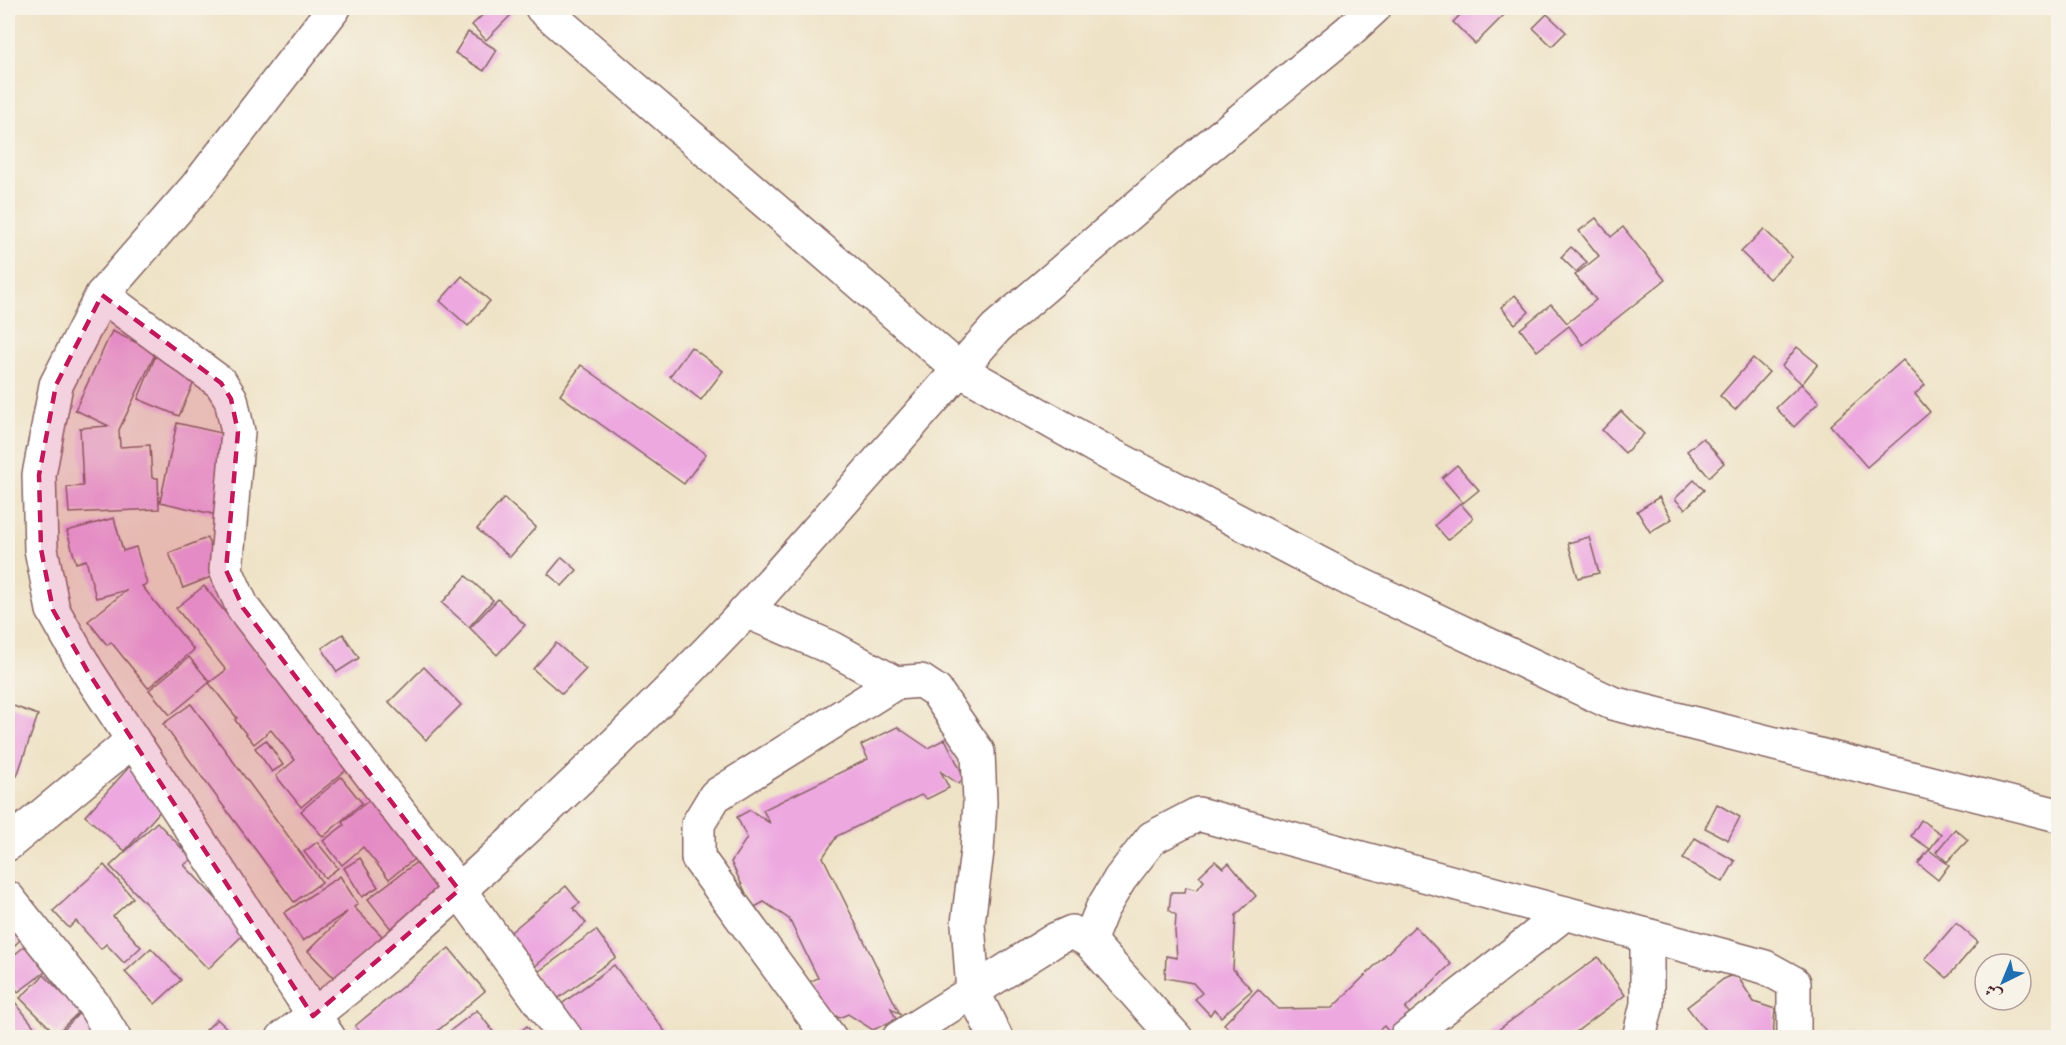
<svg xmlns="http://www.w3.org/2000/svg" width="2066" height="1045" font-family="'Gentium Book Plus',Amiri,serif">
  <rect width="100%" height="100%" fill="#f7f3e8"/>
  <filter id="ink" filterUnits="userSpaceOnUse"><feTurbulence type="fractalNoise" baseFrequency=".0167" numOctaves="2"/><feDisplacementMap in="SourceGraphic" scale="12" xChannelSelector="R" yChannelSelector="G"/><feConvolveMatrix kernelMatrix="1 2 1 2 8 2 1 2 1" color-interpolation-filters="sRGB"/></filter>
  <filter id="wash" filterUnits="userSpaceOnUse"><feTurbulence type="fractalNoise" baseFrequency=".008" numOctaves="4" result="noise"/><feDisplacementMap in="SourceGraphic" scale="24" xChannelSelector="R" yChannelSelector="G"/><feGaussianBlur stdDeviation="1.35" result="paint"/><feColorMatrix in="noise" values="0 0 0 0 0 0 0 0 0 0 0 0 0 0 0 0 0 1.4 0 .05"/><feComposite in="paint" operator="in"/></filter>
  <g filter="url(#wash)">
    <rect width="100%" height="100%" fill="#efe3c7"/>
    <g id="blocks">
      <g fill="#eda8e0">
        <path d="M 490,8 L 506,8 L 512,14 L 486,40 L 472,25 Z"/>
        <path d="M 1457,8 L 1511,8 L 1475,44 L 1453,22 L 1462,13 Z"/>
        <path d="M 1547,14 L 1566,32 L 1552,46 L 1533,28 Z"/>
        <path d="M 468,32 L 497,50 L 484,71 L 455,53 Z"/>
        <path d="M 1596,218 L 1611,237 L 1623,227 L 1665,280 L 1583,345 L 1569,326 L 1537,351 L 1520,329 L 1551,304 L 1567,323 L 1596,300 L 1575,275 L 1599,256 L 1579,231 Z"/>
        <path d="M 1764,229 L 1792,257 L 1769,279 L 1741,252 Z"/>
        <path d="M 1571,247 L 1587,262 L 1576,272 L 1561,257 Z"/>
        <path d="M 462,276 L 490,301 L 468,326 L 440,301 Z"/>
        <path d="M 1515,295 L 1529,312 L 1515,324 L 1501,307 Z"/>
        <path d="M 112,331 L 156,352 L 119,430 L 120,447 L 150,445 L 152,478 L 158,478 L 159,509 L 69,513 L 67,487 L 83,486 L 80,428 L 109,426 L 75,410 Z"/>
        <path d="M 691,347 L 723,371 L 701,400 L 670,376 Z"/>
        <path d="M 1797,347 L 1818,364 L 1802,384 L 1782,366 Z"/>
        <path d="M 156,355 L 198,373 L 179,416 L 138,399 Z"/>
        <path d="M 1753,358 L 1769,372 L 1735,410 L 1720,396 Z"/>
        <path d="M 1903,360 L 1925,385 L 1915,394 L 1930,412 L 1867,467 L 1830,425 Z"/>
        <path d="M 581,365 L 706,454 L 684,484 L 560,395 Z"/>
        <path d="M 1801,384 L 1819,402 L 1794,427 L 1776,408 Z"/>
        <path d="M 1621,411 L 1644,434 L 1625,453 L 1602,430 Z"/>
        <path d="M 177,423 L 234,436 L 217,515 L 160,502 Z"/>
        <path d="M 1703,438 L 1724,463 L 1709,477 L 1687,451 Z"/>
        <path d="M 1457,465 L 1479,490 L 1463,503 L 1442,478 Z"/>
        <path d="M 1694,480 L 1704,490 L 1685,509 L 1675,499 Z"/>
        <path d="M 1659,497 L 1672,519 L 1650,532 L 1637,511 Z"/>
        <path d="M 504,498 L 536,527 L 510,557 L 477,529 Z"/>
        <path d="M 1460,503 L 1473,518 L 1448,540 L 1435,525 Z"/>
        <path d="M 114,518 L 123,551 L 136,547 L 147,584 L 142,586 L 194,650 L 148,688 L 111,642 L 107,645 L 88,621 L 127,590 L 96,598 L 86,560 L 76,563 L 67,531 Z"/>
        <path d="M 1589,537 L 1599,573 L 1578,578 L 1568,543 Z"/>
        <path d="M 207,538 L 221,573 L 183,588 L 169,553 Z"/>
        <path d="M 562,557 L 577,570 L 562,586 L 548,574 Z"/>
        <path d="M 466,576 L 493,600 L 469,627 L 442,603 Z"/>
        <path d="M 204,586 L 350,767 L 301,807 L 276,776 L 295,760 L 271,730 L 254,744 L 235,720 L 237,718 L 209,683 L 226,670 L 176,608 Z"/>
        <path d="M 498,599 L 525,625 L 497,655 L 470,628 Z"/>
        <path d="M 343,634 L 359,658 L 337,672 L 322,648 Z"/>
        <path d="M 556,643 L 586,669 L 562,694 L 533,669 Z"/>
        <path d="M 189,657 L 210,682 L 170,715 L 149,690 Z"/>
        <path d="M 424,667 L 461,705 L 426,740 L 389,702 Z"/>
        <path d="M 8,704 L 38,715 L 17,776 L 8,773 Z"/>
        <path d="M 191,704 L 322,882 L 294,902 L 163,724 Z"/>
        <path d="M 897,727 L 928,748 L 945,739 L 964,777 L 959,784 L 941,772 L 949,788 L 927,799 L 921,795 L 837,836 L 823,857 L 900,1014 L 891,1008 L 896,1019 L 873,1030 L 848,1014 L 839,1018 L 795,989 L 818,978 L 789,919 L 764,902 L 753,908 L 731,862 L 747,838 L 737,817 L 750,810 L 770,823 L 763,810 L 868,759 L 861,745 Z"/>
        <path d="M 266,740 L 283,765 L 272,772 L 255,748 Z"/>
        <path d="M 131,765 L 170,800 L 125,851 L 85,816 Z"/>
        <path d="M 341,777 L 362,803 L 323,837 L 301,811 Z"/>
        <path d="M 372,798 L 418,856 L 389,879 L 363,847 L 342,865 L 323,841 L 344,825 L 342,822 Z"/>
        <path d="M 1717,804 L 1740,817 L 1728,840 L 1705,828 Z"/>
        <path d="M 1921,820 L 1941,834 L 1930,849 L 1911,836 Z"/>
        <path d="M 157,822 L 192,859 L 184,865 L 247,931 L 208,969 L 110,866 Z"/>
        <path d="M 1955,829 L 1968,840 L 1947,862 L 1936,852 Z"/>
        <path d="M 1695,838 L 1735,861 L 1723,882 L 1683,859 Z"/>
        <path d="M 317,842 L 338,868 L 325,878 L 304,852 Z"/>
        <path d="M 1929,850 L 1949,865 L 1938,880 L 1918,864 Z"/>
        <path d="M 360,858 L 378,887 L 362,897 L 344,868 Z"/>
        <path d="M 418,861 L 442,890 L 391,929 L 368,899 Z"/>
        <path d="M 1215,861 L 1223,868 L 1229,863 L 1256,896 L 1236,915 L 1233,969 L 1252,990 L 1221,1017 L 1214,1009 L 1210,1015 L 1195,999 L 1202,993 L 1193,983 L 1165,978 L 1166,956 L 1177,958 L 1175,931 L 1176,915 L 1169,910 L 1171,892 L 1185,892 L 1186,887 L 1197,890 L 1204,881 L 1199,876 Z"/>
        <path d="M 104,865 L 133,898 L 113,916 L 141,947 L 124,963 L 106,944 L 101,949 L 76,921 L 69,928 L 53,911 Z"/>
        <path d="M 340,876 L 358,904 L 354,907 L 382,936 L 337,981 L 308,951 L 347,912 L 303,941 L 284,913 Z"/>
        <path d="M 566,886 L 580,903 L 573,908 L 586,923 L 533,968 L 506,936 Z"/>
        <path d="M 8,919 L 31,929 L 8,952 Z"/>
        <path d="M 1956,923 L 1978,942 L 1947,978 L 1925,959 Z"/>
        <path d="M 1415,926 L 1451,964 L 1405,1009 L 1410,1013 L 1390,1033 L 1384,1026 L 1376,1033 L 1379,1038 L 1238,1038 L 1224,1024 L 1258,989 L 1278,1009 L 1332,1008 Z"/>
        <path d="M 596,930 L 616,957 L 553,1002 L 534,975 Z"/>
        <path d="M 25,946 L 45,972 L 18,992 L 8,978 L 8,960 Z"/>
        <path d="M 151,948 L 181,980 L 155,1004 L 125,972 Z"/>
        <path d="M 449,948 L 485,991 L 429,1038 L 365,1038 L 355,1026 Z"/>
        <path d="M 1598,957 L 1625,995 L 1568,1038 L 1487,1038 Z"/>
        <path d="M 614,965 L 670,1038 L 583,1038 L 559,1006 Z"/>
        <path d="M 1736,974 L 1754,1002 L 1775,1009 L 1773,1038 L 1711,1038 L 1687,1007 L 1725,978 Z"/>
        <path d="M 44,975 L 80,1011 L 56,1034 L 20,998 Z"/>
        <path d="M 15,1002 L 43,1038 L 8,1038 L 8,1008 Z"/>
        <path d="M 83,1009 L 112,1038 L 56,1038 Z"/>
        <path d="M 477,1010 L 498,1038 L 441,1038 Z"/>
        <path d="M 217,1019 L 234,1035 L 232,1038 L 213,1038 L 206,1030 Z"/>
        <path d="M 527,1026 L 536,1038 L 512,1038 Z"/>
      </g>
    </g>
  </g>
  <g filter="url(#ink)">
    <use href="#blocks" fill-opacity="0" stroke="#846462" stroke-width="1.5"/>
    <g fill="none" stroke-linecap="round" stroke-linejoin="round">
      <g stroke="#846462" stroke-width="36">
        <g id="street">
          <path d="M 542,8 L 960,370 L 1111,455 L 1351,580 L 1612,703 L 2058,815"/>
          <path d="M 102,295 L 221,383 L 231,399 L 238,432 L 226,570 L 243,608 L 459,890 L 566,1038"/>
          <path d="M 746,611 L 832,648 L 895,683"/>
          <path d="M 8,844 L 133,740"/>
          <path d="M 8,898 L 94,1005 L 114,1038"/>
          <path d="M 1089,941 L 1102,909 L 1120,879 L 1152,838 L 1198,814 L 1765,967 L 1794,983 L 1794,1038"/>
          <path d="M 283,1038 C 355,986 422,925 487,865 C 576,783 663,700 746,611 L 996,328 L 1199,154 L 1348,32 L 1374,8"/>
          <path d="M 329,1038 L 88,672 L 53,610 L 41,549 L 39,475 L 56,385 L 102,295 L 197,186 L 334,8"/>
          <path d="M 830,1038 L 698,858 L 698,824 L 715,796 L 895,683 L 921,681 L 936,691 L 978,752 L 980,802 L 977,851 L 968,923 L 973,991 L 996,1038"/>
          <path d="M 899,1038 L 1056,939 L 1072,932 L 1089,941 L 1176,1038"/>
          <path d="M 1406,1038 L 1565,913"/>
          <path d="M 1639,1038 L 1647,1004 L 1647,935"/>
        </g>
      </g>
      <use href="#street" stroke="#fff" stroke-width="33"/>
    </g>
  </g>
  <path fill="#c2185b" fill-opacity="0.2" stroke="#c2185b" stroke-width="4.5" stroke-dasharray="12 8" stroke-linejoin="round" d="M 102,295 L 221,383 L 231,399 L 238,432 L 226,570 L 243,608 L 459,890 L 313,1016 L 88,672 L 53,610 L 41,549 L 39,475 L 56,385 Z"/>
  <rect width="2066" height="1045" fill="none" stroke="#f7f3e8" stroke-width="30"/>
  <g transform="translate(2003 982) rotate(223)"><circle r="28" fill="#f7f3e8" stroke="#b29e9c" stroke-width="1.5"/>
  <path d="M0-4.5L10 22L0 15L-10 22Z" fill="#1f6fb2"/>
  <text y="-9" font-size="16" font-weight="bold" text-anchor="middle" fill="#4a1f2b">ش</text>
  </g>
</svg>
